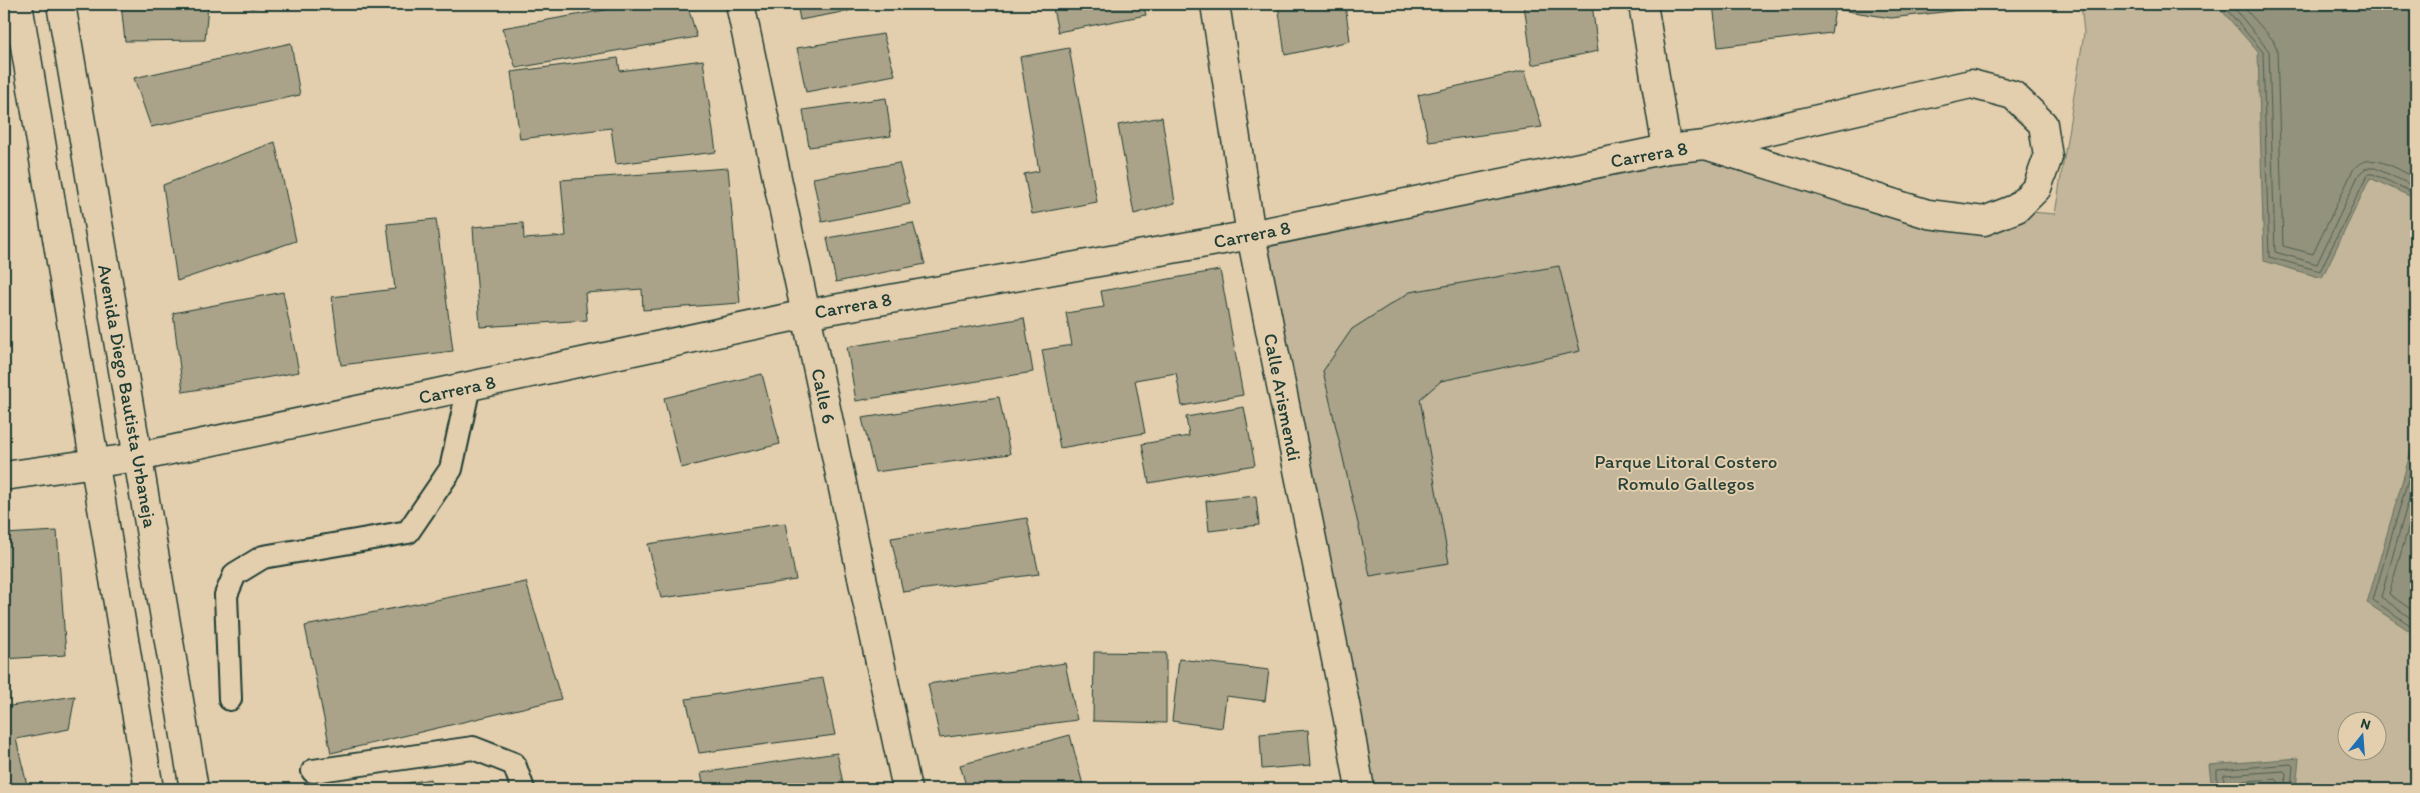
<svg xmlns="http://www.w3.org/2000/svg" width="2420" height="793" font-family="Itim,sans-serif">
  <rect width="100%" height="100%" fill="#e3cead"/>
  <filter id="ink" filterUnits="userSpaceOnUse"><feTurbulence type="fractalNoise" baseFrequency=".02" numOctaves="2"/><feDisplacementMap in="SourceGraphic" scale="10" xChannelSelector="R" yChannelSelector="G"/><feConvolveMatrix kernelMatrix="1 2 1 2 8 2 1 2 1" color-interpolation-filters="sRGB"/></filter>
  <g filter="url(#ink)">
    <path fill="#c3b69a" stroke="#717a67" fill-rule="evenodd" d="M 2081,4 L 2416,4 L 2416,789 L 1355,789 L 1251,235 L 1705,145 L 1883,200 L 2055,214 L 2084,33 ZM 2348,720 L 2378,720 L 2378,750 L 2348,750 Z"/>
    <g fill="#93927c" stroke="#65705f">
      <path d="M 2216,4 L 2416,4 L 2416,199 L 2370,178 L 2322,278 L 2264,261 L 2258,52 Z"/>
      <path d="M 2416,434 L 2416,635 L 2367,603 Z"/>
      <path d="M 2299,758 L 2296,789 L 2212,789 L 2209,765 Z"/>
    </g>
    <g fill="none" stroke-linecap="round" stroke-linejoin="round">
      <g stroke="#4d5f51" stroke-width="1">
        <path d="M 2222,4 L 2263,52 L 2269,257 L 2320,271 L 2368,174 L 2373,174 L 2416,194"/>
        <path d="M 2231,4 L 2269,51 L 2275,252 L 2317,264 L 2359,174 L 2366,168 L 2375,168 L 2416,187"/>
        <path d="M 2241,4 L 2273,40 L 2277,49 L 2283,246 L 2313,254 L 2353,170 C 2368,148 2398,170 2416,178"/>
        <path d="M 2416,452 L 2373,600 L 2416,629"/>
        <path d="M 2416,474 L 2381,597 L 2416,622"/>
        <path d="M 2416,501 L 2389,594 L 2416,613"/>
        <path d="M 2217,789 L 2217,770 L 2291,764 L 2293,766 L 2291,789"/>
        <path d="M 2223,789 L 2224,775 L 2284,771 L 2286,773 L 2285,789"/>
        <path d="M 2230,789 L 2232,782 L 2276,779 L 2278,781 L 2277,789"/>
      </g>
    </g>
    <g fill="#aaa38a" stroke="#1f3d34">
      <path d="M 121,4 L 208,4 L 205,40 L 125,41 Z"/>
      <path d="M 249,4 L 272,4 L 251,8 Z"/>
      <path d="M 639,4 L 687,4 L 697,37 L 516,68 L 502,28 Z"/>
      <path d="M 797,4 L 885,4 L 800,20 Z"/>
      <path d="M 1052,4 L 1143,4 L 1146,15 L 1058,32 Z"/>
      <path d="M 1278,4 L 1345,4 L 1350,41 L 1285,55 Z"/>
      <path d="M 1524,4 L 1592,4 L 1598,51 L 1532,65 Z"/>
      <path d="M 1673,4 L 1709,4 L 1674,8 Z"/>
      <path d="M 1713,4 L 2011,4 L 1891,18 L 1835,9 L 1831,33 L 1718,47 Z"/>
      <path d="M 883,34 L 895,75 L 806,92 L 797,48 Z"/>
      <path d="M 291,43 L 300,95 L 151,127 L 134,78 Z"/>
      <path d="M 1069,48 L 1097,202 L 1032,214 L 1024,174 L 1039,171 L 1020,57 Z"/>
      <path d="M 618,58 L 620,71 L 703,60 L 716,152 L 616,164 L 611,128 L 520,139 L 511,72 Z"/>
      <path d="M 1525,71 L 1542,127 L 1429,142 L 1418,95 Z"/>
      <path d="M 886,98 L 891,136 L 809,147 L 803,110 Z"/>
      <path d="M 1162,117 L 1175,203 L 1134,214 L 1118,125 Z"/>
      <path d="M 275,142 L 296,241 L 177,281 L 163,185 Z"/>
      <path d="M 899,163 L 910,204 L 822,222 L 813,178 Z"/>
      <path d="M 728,168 L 740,303 L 643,310 L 642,289 L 585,293 L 587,320 L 480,327 L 473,227 L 523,223 L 524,239 L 566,236 L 561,180 Z"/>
      <path d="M 436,219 L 453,351 L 341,365 L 332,297 L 395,289 L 387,224 Z"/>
      <path d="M 913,223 L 925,264 L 836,282 L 827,238 Z"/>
      <path d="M 1559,266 L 1580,351 L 1441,381 L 1420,399 L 1449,563 L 1370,576 L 1323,371 L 1352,329 L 1410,292 Z"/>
      <path d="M 1220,270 L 1243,395 L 1182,406 L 1176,373 L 1135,380 L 1145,433 L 1060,448 L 1042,350 L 1072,345 L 1066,313 L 1104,307 L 1101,291 Z"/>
      <path d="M 283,292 L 299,372 L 183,392 L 173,313 Z"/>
      <path d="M 1024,318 L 1033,372 L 856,401 L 847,347 Z"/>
      <path d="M 762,374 L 780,444 L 681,468 L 664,398 Z"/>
      <path d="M 999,397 L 1010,454 L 875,472 L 862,418 Z"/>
      <path d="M 1244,407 L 1255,465 L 1149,483 L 1142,444 L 1189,436 L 1186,417 Z"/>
      <path d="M 1256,496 L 1259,525 L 1209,531 L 1206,501 Z"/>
      <path d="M 1027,518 L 1039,574 L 903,592 L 891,538 Z"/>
      <path d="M 785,523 L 796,580 L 661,598 L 648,544 Z"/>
      <path d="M 57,531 L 66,655 L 4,659 L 4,534 Z"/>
      <path d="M 526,582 L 561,699 L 331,753 L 305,626 Z"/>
      <path d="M 1094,652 L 1166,653 L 1166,723 L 1093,721 Z"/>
      <path d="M 1179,659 L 1269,670 L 1265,701 L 1226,696 L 1222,728 L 1172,721 Z"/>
      <path d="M 1065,663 L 1077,720 L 940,738 L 928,684 Z"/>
      <path d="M 823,678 L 835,735 L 699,753 L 686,699 Z"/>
      <path d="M 75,696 L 69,729 L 16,739 L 28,789 L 4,789 L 4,707 Z"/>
      <path d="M 1308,730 L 1311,765 L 1262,769 L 1260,734 Z"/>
      <path d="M 1070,735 L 1084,789 L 967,789 L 960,765 Z"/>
      <path d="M 837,753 L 844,789 L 704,789 L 701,773 Z"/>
      <path d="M 430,779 L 432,789 L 376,789 Z"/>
    </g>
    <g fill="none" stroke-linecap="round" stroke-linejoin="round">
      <g stroke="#1f3d34" stroke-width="26">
        <g id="lane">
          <path d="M 230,699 L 226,595 L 235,574 L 263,557 L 408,532 L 451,469 L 469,386"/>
          <path d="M 313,771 L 473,748 L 514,764 L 523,789"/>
        </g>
      </g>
      <g stroke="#1f3d34" stroke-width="31">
        <g id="street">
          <path d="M 18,4 L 149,789"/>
          <path d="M 61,4 L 194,789"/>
          <path d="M 740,4 L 907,789"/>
          <path d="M 1215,4 L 1251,235 L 1348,719 L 1360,789"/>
          <path d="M 1643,4 L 1667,149"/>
          <path d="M 4,476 L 138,457 L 806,314 L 1251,235 L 1667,149 L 1705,145 L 1971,84 L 2013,95 L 2043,124 L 2048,157 L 2037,188 L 2017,208 L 1984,221 L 1928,214 L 1705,145"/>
        </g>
      </g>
      <use href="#lane" stroke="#e3cead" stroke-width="22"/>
      <use href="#street" stroke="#e3cead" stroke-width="28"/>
    </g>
  </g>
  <g text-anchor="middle" stroke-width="4" stroke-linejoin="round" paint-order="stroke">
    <g font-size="19" fill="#1f3d34" stroke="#e3cead">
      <text transform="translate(1649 154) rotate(-10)" y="7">Carrera 8</text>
      <text transform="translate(1252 234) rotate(-11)" y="7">Carrera 8</text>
      <text transform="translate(853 305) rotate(-10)" y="7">Carrera 8</text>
      <text transform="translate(457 389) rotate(-12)" y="7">Carrera 8</text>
      <text transform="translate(128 396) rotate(80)" y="7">Avenida Diego Bautista Urbaneja</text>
      <text transform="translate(824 396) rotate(78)" y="7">Calle 6</text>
      <text transform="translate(1283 397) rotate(79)" y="7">Calle Arismendi</text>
    </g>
    <g font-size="19" fill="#274339" stroke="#e3cead">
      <text x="1686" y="468">Parque Litoral Costero<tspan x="1686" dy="22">Romulo Gallegos</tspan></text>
    </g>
  </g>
  <rect width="2420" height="793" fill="none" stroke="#e3cead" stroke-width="20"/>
  <rect x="10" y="10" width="2400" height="773" fill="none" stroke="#1f3d34" stroke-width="2" filter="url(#ink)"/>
  <g transform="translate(2362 736) rotate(17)"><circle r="24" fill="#e3cead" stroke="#95947d"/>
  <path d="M0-4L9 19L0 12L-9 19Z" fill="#1f6fb2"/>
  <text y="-8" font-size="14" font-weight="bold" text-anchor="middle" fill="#1f3d34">N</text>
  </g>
</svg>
